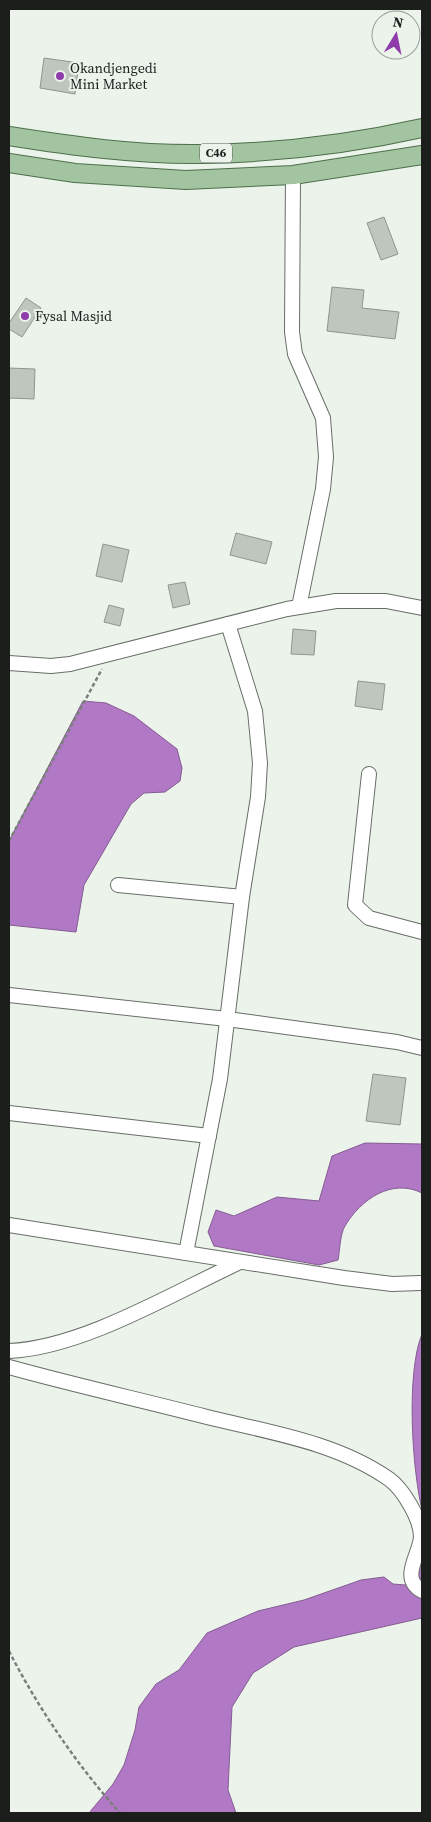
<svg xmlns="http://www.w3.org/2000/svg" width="431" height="1822" font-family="'Source Serif 4',serif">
  <rect width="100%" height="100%" fill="#ebf3eb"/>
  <g fill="#b078c5" stroke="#845d92">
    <path d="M 83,701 L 106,703 L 134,716 L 177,749 L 182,768 L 180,781 L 165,792 L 144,793 L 131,804 L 84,885 L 76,932 L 9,925 L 9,841 Z"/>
    <path d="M 365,1143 L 422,1144 L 422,1193 C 392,1178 361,1199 345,1226 C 340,1234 340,1250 338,1260 L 319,1265 L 214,1246 L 208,1232 L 216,1210 L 234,1216 L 277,1197 L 319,1201 L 332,1156 Z"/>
    <path d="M 422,1334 L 422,1510 C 412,1468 406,1373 422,1334 Z"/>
    <path d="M 422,1560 L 422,1618 L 294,1647 L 253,1673 L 232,1707 L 228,1790 L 236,1813 L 89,1813 L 113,1784 L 124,1765 L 135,1730 L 139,1707 L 156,1684 L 179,1670 L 207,1633 L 258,1611 L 304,1600 L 361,1580 L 384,1577 L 393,1584 L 405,1585 Z"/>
  </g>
  <g fill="#bfc6be" stroke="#8f968f">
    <path d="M 44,58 L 79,63 L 75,94 L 40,88 Z"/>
    <path d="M 384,217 L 398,254 L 381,260 L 367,223 Z"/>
    <path d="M 332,287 L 364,290 L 362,308 L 399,312 L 395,339 L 327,331 Z"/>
    <path d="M 26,298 L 41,308 L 22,337 L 9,329 L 9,323 Z"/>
    <path d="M 9,368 L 35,369 L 34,399 L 9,398 Z"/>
    <path d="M 236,533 L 272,542 L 266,564 L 230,555 Z"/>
    <path d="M 103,544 L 129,550 L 122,582 L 96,576 Z"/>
    <path d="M 185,582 L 190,604 L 173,608 L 168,585 Z"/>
    <path d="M 109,605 L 124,609 L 120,626 L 104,622 Z"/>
    <path d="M 293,629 L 316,631 L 314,655 L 291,654 Z"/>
    <path d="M 358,681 L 385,684 L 382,710 L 355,706 Z"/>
    <path d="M 373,1074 L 406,1078 L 400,1125 L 366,1121 Z"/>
  </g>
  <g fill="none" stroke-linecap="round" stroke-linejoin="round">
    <g stroke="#686e67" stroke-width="16">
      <g id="minor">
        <path d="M 293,175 L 292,332 L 295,354 L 323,418 L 326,457 L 323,489 L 299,607"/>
        <path d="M 9,663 L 51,666 L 70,664 L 287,609 L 336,601 L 386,601 L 422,608"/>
        <path d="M 369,774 L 355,905 L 369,918 L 422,932"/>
        <path d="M 118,885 L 242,897"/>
        <path d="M 9,995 L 227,1019 L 397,1042 L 422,1048"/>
        <path d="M 9,1113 L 209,1136"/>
        <path d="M 9,1225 L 344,1278 L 392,1284 L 420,1283"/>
        <path d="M 186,1253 L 220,1079 L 242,897 L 258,797 L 260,763 L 255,711 L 228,624"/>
        <path d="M 9,1351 C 82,1348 173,1293 240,1262"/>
        <path d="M 9,1367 C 74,1385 141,1400 207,1417 C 268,1432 336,1442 389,1479 C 403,1489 421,1519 421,1537 C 420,1555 399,1578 422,1591"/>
      </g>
    </g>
    <g stroke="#4c704a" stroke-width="20">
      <g id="major">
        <path d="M 9,136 C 72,146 137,155 201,154 C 274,153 351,144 422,128"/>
        <path d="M 9,163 L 75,173 L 186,180 L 293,175 L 422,155"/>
      </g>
    </g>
    <g stroke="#7b807b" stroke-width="2.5" stroke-dasharray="4 2.5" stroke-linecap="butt">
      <path d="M 9,841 L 102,669"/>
      <path d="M 9,1651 C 38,1708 77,1765 120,1813"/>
    </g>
    <use href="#minor" stroke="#fff" stroke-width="14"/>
    <use href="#major" stroke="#a3c4a1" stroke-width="18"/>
  </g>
  <g fill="#8e3caa" stroke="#ebf3eb" stroke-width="2">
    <circle cx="60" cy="76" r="5"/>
    <circle cx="25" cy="316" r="5"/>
  </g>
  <g text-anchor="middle" stroke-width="4" stroke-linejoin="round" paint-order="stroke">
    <rect fill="#ebf3eb" stroke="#5a5e5a" stroke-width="1" x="200" y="143.5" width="32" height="19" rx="4"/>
    <g font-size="12" font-weight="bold" fill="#1c1e1c">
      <text x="216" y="157">C46</text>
    </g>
    <g font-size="14" fill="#1c1e1c" stroke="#ebf3eb" text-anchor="start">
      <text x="70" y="73">Okandjengedi<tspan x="70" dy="16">Mini Market</tspan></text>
      <text x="35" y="321">Fysal Masjid</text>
    </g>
  </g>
  <rect width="431" height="1822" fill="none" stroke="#1c1e1c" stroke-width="20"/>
  <g transform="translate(396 35) rotate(10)"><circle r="24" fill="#ebf3eb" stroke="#989e98"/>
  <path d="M0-4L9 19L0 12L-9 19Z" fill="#8e3caa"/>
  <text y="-8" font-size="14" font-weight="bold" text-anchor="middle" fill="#1c1e1c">N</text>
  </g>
</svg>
